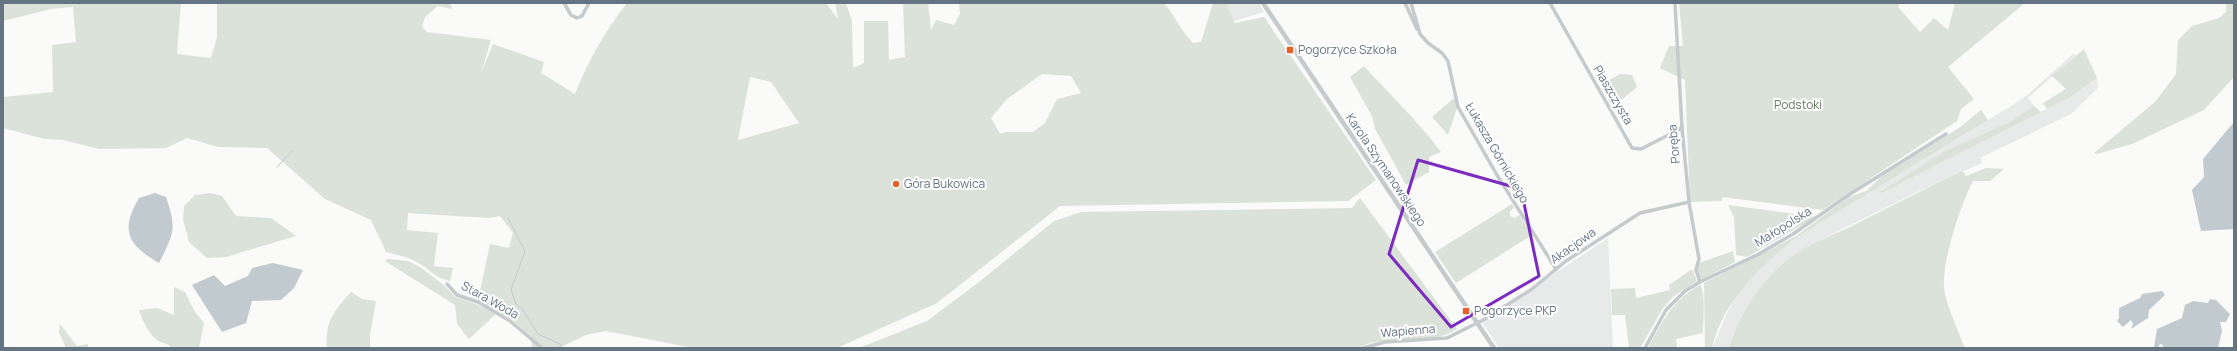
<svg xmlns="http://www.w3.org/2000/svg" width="2237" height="351" font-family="Manrope,sans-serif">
  <rect width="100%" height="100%" fill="#fafaf8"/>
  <g fill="#e8e9e9">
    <path d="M 1226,3 L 1259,3 L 1264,12 L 1234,21 Z"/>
    <path d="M 2074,53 L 2076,55 L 2028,98 L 2034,106 L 2023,116 L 2026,119 L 2069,98 L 2097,78 L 2098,88 L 2071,114 L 1980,158 L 1982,163 L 1924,189 L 1822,239 L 1780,268 L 1761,287 L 1733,335 L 1729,348 L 1712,348 L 1729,309 L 1741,288 L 1760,267 L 1794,239 L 2008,108 L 2026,96 Z"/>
    <path d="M 1608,238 L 1613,348 L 1499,348 L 1482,322 Z"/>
  </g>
  <g fill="#dbe2d9" fill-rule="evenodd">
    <path d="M 3,3 L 181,3 L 177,54 L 211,58 L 217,37 L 217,3 L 449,3 L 453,9 L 438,6 L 425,17 L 422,27 L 427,32 L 491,40 L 481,73 L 493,44 L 544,62 L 541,73 L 575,94 C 588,61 605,31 627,3 L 826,3 L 838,19 L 835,3 L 846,3 L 852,21 L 853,68 L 864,63 L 864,21 L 888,21 L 889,60 L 905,57 L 903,3 L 928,3 L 931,30 L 936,20 L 954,25 L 960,14 L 959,3 L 1164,3 C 1175,16 1181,31 1193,43 L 1201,42 L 1213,3 L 1226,3 L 1235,23 L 1264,17 L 1376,180 L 1348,201 L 1060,206 L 937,303 L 837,348 L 693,348 L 606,331 L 586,335 L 559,348 L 532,348 L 531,336 L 511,319 L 478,301 L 490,244 L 509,248 L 513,233 L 500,216 L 488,218 L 408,213 L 407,230 L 438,233 L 434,266 L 453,268 L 450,281 C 434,277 432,271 420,264 C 409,257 398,255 386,252 L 371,220 L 325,199 L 267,148 L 218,147 L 187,138 L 166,148 L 99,149 L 63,140 L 45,139 L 3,128 L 3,97 L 53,92 L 52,45 L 76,42 L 73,7 L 51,9 L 3,21 ZM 1042,74 L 1071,76 L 1081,93 L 1057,99 L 1045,123 L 1033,132 L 1006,132 L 1000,134 L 991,118 L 1006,100 ZM 750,77 L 771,82 L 799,123 L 738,140 Z"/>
    <path d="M 1679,3 L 1900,3 L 1898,7 L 1920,32 L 1934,18 L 1948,30 L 1955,3 L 2025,3 L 1948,67 L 1974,99 L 1961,109 L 1957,121 L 1823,210 L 1723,197 L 1721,201 L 1690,202 L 1685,80 L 1660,68 L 1669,46 L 1683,46 Z"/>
    <path d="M 2226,3 L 2234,3 L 2234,77 L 2204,110 L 2132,144 L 2097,154 L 2094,153 L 2155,102 L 2176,74 L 2178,40 L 2192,26 L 2219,18 L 2226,12 Z"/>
    <path d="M 2084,49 L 2097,78 L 2069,98 L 2047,109 L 2043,103 L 2066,89 L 2052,76 Z"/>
    <path d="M 1364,66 C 1390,95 1418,121 1441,152 L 1429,157 L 1429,172 L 1406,185 L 1375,129 L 1372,116 L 1350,77 Z"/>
    <path d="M 1620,74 L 1632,75 L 1637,87 L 1613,107 L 1600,85 Z"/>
    <path d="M 1454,98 L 1457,108 L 1448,135 L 1432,117 Z"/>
    <path d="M 2034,106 L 2041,112 L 1881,193 L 1880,192 L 1944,152 L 2012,121 Z"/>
    <path d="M 1981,110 L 1988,120 L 1794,239 C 1759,268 1723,301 1712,348 L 1705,348 L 1704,283 L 1796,236 L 1849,197 L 1866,191 L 1882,176 L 1959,128 Z"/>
    <path d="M 1986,168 L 2004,169 L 1990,181 L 1973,181 C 1961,203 1942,262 1944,287 C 1945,302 1959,333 1965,348 L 1729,348 C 1741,309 1767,271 1802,250 C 1819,240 1837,233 1854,225 C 1890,207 1926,188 1963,171 L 1966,176 Z"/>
    <path d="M 211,193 L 222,196 L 236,216 L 271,218 L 296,236 L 226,257 L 207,258 L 189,242 L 183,219 L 184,206 L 195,195 Z"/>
    <path d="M 1360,198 L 1457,329 C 1428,348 1390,332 1358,348 L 859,348 L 927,321 L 979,282 L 1054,221 L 1081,212 L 1352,208 Z"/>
    <path d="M 1512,204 L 1514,208 L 1510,211 L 1510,216 L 1515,218 L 1519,215 L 1532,235 L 1456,283 L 1435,252 Z"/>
    <path d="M 1728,205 L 1816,217 L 1747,257 L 1736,255 L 1734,217 Z"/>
    <path d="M 1733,251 L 1735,262 L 1703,279 L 1700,278 L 1697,268 L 1699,263 Z"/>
    <path d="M 387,259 L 408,261 L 420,267 L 445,286 L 455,297 L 476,304 L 496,314 L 469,339 L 457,324 L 455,305 L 385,261 Z"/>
    <path d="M 1692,269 L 1697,281 L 1674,296 L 1663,308 L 1640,348 L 1629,348 L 1625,315 L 1612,315 L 1611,289 L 1635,288 L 1636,298 L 1670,290 L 1669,285 Z"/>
    <path d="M 1700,285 C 1706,292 1703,323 1703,333 L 1676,339 L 1677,348 L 1648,348 C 1662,322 1673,299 1700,285 Z"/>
    <path d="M 174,287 L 185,292 L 195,312 L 204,323 L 199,348 L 171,348 C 168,342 162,344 157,340 C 148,333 143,321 139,310 L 157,308 L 174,315 Z"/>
    <path d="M 351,292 L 362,299 L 376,301 L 370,335 L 370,348 L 327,348 C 325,321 334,311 351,292 Z"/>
    <path d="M 60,324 L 77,346 L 88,344 L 88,348 L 66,348 L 59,333 Z"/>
  </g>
  <g fill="#c1cacf">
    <path d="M 2234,122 L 2234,229 L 2201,231 L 2192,190 L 2204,177 L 2203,159 Z"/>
    <path d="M 155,193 L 166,197 C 177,229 174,233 159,263 C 129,245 119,232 139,198 Z"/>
    <path d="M 273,263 L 303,270 L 294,288 L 281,300 L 252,301 L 246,323 L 222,332 L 192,285 L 214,275 L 225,286 L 248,276 L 252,268 Z"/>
    <path d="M 2162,291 L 2165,295 L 2149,310 L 2148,318 L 2131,329 L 2133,324 L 2131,320 L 2123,327 L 2117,321 L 2119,318 L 2119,308 L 2140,298 L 2142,294 Z"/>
    <path d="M 2210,299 L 2216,300 L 2230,314 L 2226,322 L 2220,322 L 2222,331 L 2218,348 L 2163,348 L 2163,345 L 2160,344 L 2158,348 L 2154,347 L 2157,329 L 2182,318 L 2185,305 L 2193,301 L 2208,303 Z"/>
  </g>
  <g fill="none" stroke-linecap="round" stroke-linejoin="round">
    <g stroke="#c1cacf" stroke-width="1">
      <path d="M 277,167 L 292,151"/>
      <path d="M 508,218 L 525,251 L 511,290 L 516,304 L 523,310 L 538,334 L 560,344 L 562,348"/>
    </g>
    <g stroke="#c5cacd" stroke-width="3.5">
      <path d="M 564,3 L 571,15 L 577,18 L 582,16 L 589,3"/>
      <path d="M 1405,3 L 1417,29"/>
      <path d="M 1411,3 L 1420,34 L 1428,43 L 1442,53 L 1448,61 L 1458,107 L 1497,175 L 1556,269"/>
      <path d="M 1550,3 L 1632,148 L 1641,149 L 1682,128"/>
      <path d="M 1675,3 L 1682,128 L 1689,202 L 1699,259 L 1696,270 L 1700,282"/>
      <path d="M 447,284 L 457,295 L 478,302 L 510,321 L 542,348"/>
      <path d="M 1363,348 L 1385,342 L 1447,338 L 1483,320 L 1532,289 L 1566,261 L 1640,213 L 1689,202"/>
      <path d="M 1645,348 L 1666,310 L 1685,291 L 1700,282 L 1757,255 L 1793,234 L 1850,194 L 1946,134"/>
    </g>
    <path stroke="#c5cacd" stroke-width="4.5" d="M 1263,3 L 1494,348"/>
  </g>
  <path fill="none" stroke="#7b2cbf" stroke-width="3" stroke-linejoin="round" d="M 1418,160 L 1521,189 L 1539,276 L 1451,327 L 1389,254 Z"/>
  <g fill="#e5612c" stroke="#fff" stroke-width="1.5">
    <rect x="1286" y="46" width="8" height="8" rx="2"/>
    <circle cx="896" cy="184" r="4"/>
    <rect x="1462" y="307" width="8" height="8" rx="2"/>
  </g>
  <g text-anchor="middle" stroke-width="4" stroke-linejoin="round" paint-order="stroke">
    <g font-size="12" fill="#647483" stroke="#fff" text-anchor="start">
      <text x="1298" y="54">Pogorzyce Szkoła</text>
      <text x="904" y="188">Góra Bukowica</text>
      <text x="1474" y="315">Pogorzyce PKP</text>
    </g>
    <g font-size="12" fill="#647483" stroke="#fff">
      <text transform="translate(1613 95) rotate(60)" y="4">Piaszczysta</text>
      <text transform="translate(1674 144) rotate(-95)" y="4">Poręba</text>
      <text transform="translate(1497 153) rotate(60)" y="4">Łukasza Górnickiego</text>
      <text transform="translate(1386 170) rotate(56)" y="4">Karola Szymanowskiego</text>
      <text transform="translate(1783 227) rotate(-32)" y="4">Małopolska</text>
      <text transform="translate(1573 246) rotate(-35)" y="4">Akacjowa</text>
      <text transform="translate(490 300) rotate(29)" y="4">Stara Woda</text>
      <text transform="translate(1408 331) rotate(-5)" y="4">Wapienna</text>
    </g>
    <g font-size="12" fill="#667a64" stroke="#fff">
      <text x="1798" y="109">Podstoki</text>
    </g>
  </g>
  <rect width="2237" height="351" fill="none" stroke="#647483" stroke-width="8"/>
</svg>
